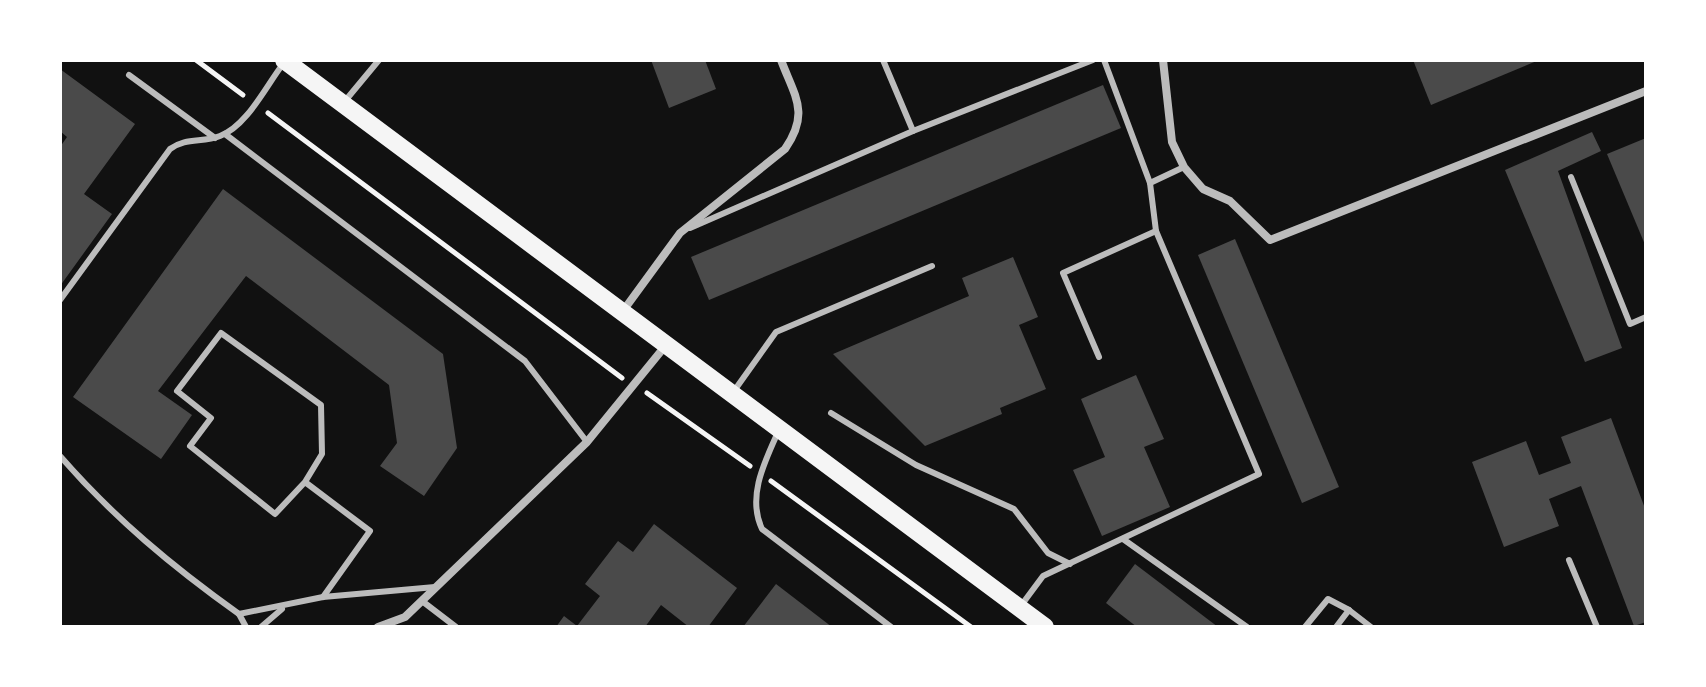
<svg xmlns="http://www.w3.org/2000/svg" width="1706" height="687" font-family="'Open Sans',sans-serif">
  <rect width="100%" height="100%" fill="#111"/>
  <g fill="#4a4a4a">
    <path d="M 651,60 L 705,60 L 716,89 L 669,108 Z"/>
    <path d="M 1413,60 L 1539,60 L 1431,105 Z"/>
    <path d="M 60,69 L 135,124 L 84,194 L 112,214 L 60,286 L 60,147 L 67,137 L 60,131 Z"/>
    <path d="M 1103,85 L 1121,128 L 709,300 L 691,257 Z"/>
    <path d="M 1592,132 L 1601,151 L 1558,171 L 1622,348 L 1585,362 L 1505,170 Z"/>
    <path d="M 1646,138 L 1646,247 L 1607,154 Z"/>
    <path d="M 223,189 L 443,354 L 457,448 L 424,496 L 380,466 L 397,443 L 389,385 L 246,276 L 158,391 L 192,415 L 161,459 L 73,397 Z"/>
    <path d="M 1235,239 L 1339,487 L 1302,503 L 1198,255 Z"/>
    <path d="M 1013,257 L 1038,317 L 1019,325 L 1046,389 L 1000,408 L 1002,414 L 925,446 L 833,354 L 969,296 L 962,278 Z"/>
    <path d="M 1136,375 L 1164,439 L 1144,447 L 1170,507 L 1102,536 L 1073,470 L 1105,457 L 1081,399 Z"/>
    <path d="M 1611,418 L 1646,511 L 1646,622 L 1634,626 L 1581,486 L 1549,499 L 1559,526 L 1504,547 L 1472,462 L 1526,441 L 1539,475 L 1571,463 L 1561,437 Z"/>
    <path d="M 654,524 L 737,588 L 708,627 L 689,627 L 661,605 L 645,627 L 556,627 L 564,616 L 577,626 L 600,596 L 585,584 L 618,541 L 633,552 Z"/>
    <path d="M 1135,564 L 1218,627 L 1137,627 L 1106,603 Z"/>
    <path d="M 776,584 L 832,627 L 743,627 Z"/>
  </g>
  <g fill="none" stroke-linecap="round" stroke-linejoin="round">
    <g stroke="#f5f5f5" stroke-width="5">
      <path d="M 196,60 L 243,95"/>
      <path d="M 268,113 L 622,378"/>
      <path d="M 647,393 L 750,466"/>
      <path d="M 771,481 L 971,627"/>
    </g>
    <g stroke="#bcbcbc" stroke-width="6">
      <path d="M 883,60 L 913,131"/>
      <path d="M 129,75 L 215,138"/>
      <path d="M 345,101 L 379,60"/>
      <path d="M 225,134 L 525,361 L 587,442"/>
      <path d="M 1571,177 L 1630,324 L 1646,317"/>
      <path d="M 1150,183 L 1184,167"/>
      <path d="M 690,228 L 913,131 L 1093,60"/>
      <path d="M 60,300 L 170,149 C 186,137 202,143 220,136 C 247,126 266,86 283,64"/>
      <path d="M 1099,357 L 1063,273 L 1156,231"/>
      <path d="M 734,391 L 776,332 L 932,266"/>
      <path d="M 831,413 L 916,465 L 1014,509 L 1048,553 L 1070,564"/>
      <path d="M 778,432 C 764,463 747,497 762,529 L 891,627"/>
      <path d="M 60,456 C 114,518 173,567 239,614 L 323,597 L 435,587"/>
      <path d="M 305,482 L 275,514 L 190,446 L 211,418 L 177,391 L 221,333 L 321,405 L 322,454 L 305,482 L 370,531 L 323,597"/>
      <path d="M 1123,539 L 1247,627"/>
      <path d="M 1569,560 L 1597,627"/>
      <path d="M 422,601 L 456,627"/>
      <path d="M 1020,607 L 1043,576 L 1259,474 L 1156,231 L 1150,183 L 1104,60"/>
      <path d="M 239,614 L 246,627"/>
      <path d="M 261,627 L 282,609"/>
      <path d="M 1305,627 L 1328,599 L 1349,610"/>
      <path d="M 1336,627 L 1349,610 L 1371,627"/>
    </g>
    <g stroke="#bcbcbc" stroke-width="8">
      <path d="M 1163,60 L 1172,142 L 1184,167 L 1203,189 L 1230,201 L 1270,240 L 1646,91"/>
      <path d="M 623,311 L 680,233 L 785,149 C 810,113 795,97 781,60"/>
      <path d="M 378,627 L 405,617 L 587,442 L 666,345"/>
    </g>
    <path stroke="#f5f5f5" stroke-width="18" d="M 284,60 L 1045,627"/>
  </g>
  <rect width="1706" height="687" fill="none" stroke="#ffffff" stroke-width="124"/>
</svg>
